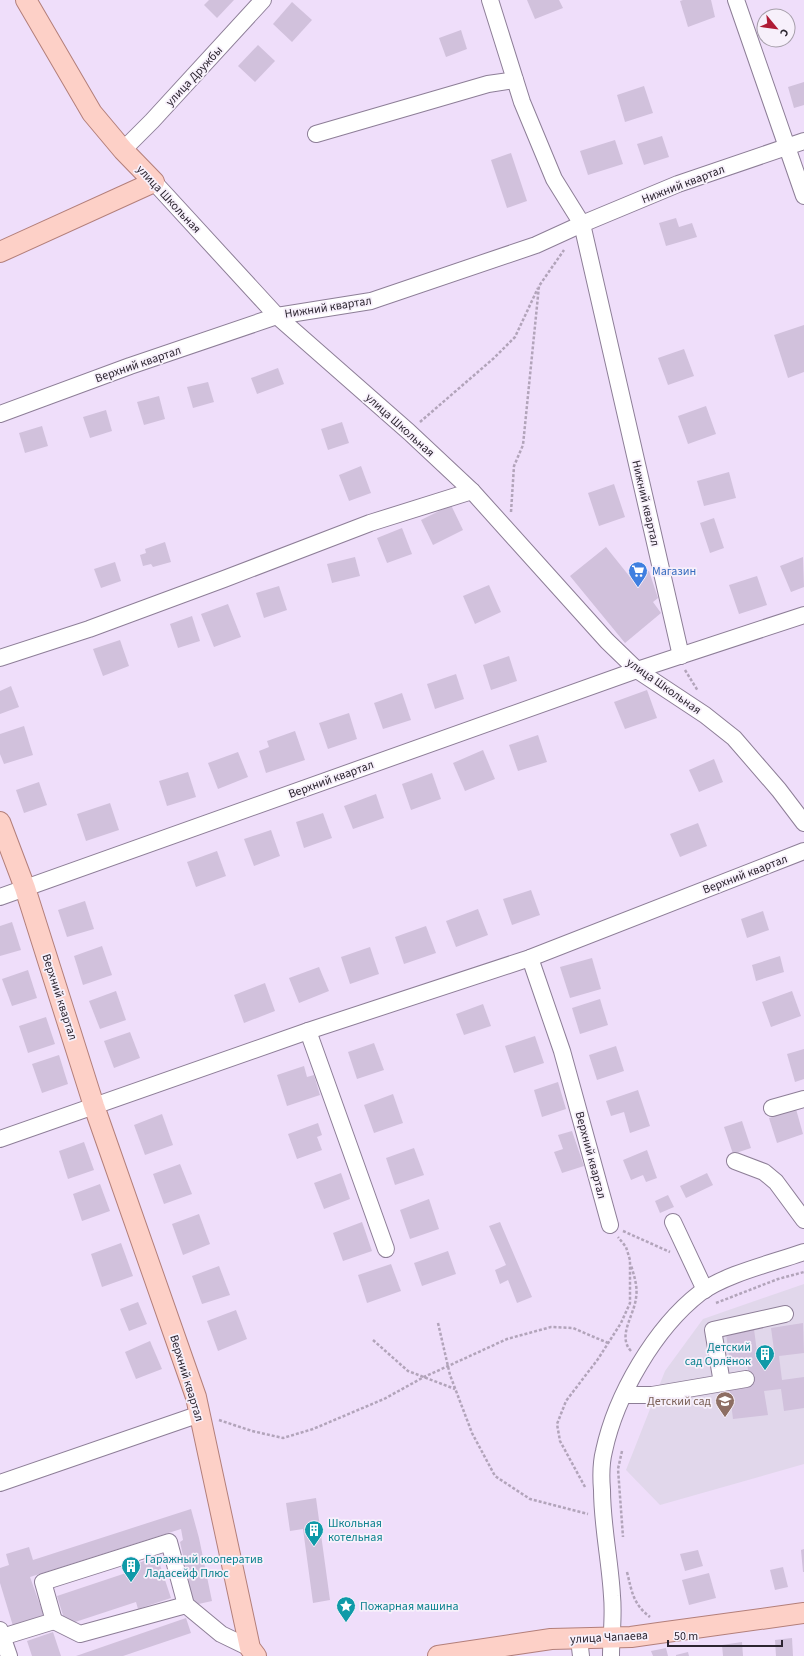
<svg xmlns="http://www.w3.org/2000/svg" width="804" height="1656" font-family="'Source Sans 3',sans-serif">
  <rect width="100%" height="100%" fill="#efdefa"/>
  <path fill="#e1d7eb" d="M 804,1284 L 804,1464 L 660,1505 L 626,1470 L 665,1371 L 703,1319 Z"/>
  <g fill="#d1c1dc">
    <path d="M 209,0 L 234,0 L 217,18 L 204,5 Z"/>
    <path d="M 527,0 L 559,0 L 563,8 L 535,19 Z"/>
    <path d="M 683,0 L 711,0 L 715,17 L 688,27 L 680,1 Z"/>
    <path d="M 292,2 L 312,20 L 292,42 L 273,24 Z"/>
    <path d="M 461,30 L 467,49 L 446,57 L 439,38 Z"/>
    <path d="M 258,45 L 275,61 L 255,82 L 238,66 Z"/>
    <path d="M 804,82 L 804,105 L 794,108 L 788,87 Z"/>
    <path d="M 644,86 L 653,113 L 625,122 L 617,95 Z"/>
    <path d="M 662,136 L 669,157 L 644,165 L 637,144 Z"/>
    <path d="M 615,140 L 623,164 L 588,175 L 580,151 Z"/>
    <path d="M 511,153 L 527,201 L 507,208 L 491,160 Z"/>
    <path d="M 676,218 L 679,227 L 692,223 L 697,237 L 666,246 L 659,223 Z"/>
    <path d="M 804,325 L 804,372 L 788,378 L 774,335 Z"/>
    <path d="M 684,349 L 694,376 L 668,385 L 658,358 Z"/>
    <path d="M 278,368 L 284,384 L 257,394 L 251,378 Z"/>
    <path d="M 208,382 L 214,402 L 193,408 L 187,387 Z"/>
    <path d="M 159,396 L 165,419 L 144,425 L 137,402 Z"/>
    <path d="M 706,406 L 716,434 L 688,444 L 678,416 Z"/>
    <path d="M 106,410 L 112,431 L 90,438 L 83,417 Z"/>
    <path d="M 342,422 L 349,443 L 328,450 L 321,429 Z"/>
    <path d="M 42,426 L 48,446 L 25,453 L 19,433 Z"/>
    <path d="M 361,466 L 371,493 L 349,501 L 339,475 Z"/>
    <path d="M 729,472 L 736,498 L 704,506 L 697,481 Z"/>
    <path d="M 614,484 L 625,517 L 599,526 L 588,493 Z"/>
    <path d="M 451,505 L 463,530 L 433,545 L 421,520 Z"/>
    <path d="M 714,518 L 724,548 L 710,553 L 700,523 Z"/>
    <path d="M 402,528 L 412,554 L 387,563 L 377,538 Z"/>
    <path d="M 165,542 L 171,562 L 153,567 L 151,564 L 143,566 L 140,555 L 146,553 L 145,549 Z"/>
    <path d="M 606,547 L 630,577 L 649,571 L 658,598 L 653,602 L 661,613 L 625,643 L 570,576 Z"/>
    <path d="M 355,557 L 360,576 L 332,583 L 327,564 Z"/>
    <path d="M 803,557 L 804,587 L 791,592 L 780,566 Z"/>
    <path d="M 115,562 L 121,581 L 101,588 L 94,569 Z"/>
    <path d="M 757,576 L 767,605 L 739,614 L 729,585 Z"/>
    <path d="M 489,585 L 501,612 L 475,624 L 463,596 Z"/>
    <path d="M 279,586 L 287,610 L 264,618 L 256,593 Z"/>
    <path d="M 228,604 L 241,637 L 214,647 L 201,614 Z"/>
    <path d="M 192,616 L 200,641 L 178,648 L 170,624 Z"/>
    <path d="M 120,640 L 129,666 L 103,676 L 93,649 Z"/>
    <path d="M 509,656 L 517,681 L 491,690 L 483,665 Z"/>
    <path d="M 456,674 L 464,699 L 435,709 L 427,684 Z"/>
    <path d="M 11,686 L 19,707 L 0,714 L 0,691 Z"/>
    <path d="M 647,690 L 657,718 L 625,729 L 614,702 Z"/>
    <path d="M 402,693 L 411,720 L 383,729 L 374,703 Z"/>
    <path d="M 349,713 L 357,739 L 328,749 L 319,723 Z"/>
    <path d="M 24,726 L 33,755 L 4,764 L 0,754 L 0,734 Z"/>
    <path d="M 295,731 L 305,760 L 266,773 L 259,751 L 269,747 L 267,741 Z"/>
    <path d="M 538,735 L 547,762 L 518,771 L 509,745 Z"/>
    <path d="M 483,750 L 495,779 L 465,791 L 453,763 Z"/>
    <path d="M 238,752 L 248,777 L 218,789 L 208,763 Z"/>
    <path d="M 714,759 L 723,782 L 699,792 L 689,770 Z"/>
    <path d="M 188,772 L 196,797 L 167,806 L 159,781 Z"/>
    <path d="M 432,773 L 441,799 L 411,810 L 402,784 Z"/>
    <path d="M 39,782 L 47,805 L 24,813 L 16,790 Z"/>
    <path d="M 376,794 L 384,818 L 353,829 L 344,806 Z"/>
    <path d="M 110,803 L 119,830 L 86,841 L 77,814 Z"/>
    <path d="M 323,813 L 332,838 L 304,848 L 296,822 Z"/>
    <path d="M 698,823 L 707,846 L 680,857 L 670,834 Z"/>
    <path d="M 271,830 L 280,856 L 254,866 L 244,839 Z"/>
    <path d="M 217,851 L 226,876 L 196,887 L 187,862 Z"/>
    <path d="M 531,890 L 540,915 L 512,925 L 503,899 Z"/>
    <path d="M 85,901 L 94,929 L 67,937 L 58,910 Z"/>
    <path d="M 478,909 L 488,935 L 456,947 L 446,921 Z"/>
    <path d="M 763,911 L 769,930 L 747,938 L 741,919 Z"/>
    <path d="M 12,922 L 21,950 L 0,956 L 0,926 Z"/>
    <path d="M 426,926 L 436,953 L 404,964 L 395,937 Z"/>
    <path d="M 102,946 L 112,975 L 83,985 L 74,956 Z"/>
    <path d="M 370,947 L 379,974 L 350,984 L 341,957 Z"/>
    <path d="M 780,956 L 784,972 L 756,981 L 752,965 Z"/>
    <path d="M 592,958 L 601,989 L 570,998 L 560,967 Z"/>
    <path d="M 319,967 L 329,991 L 299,1003 L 289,978 Z"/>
    <path d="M 28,970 L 37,998 L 12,1006 L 2,979 Z"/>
    <path d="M 265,983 L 275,1011 L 244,1023 L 234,995 Z"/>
    <path d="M 116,991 L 126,1020 L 100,1029 L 89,1001 Z"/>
    <path d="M 792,991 L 801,1016 L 771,1027 L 762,1002 Z"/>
    <path d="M 600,999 L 608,1025 L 580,1034 L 572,1008 Z"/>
    <path d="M 483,1004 L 491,1026 L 464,1035 L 456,1014 Z"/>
    <path d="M 46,1017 L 55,1044 L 28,1053 L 19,1026 Z"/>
    <path d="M 130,1032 L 140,1058 L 114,1068 L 104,1041 Z"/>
    <path d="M 535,1036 L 544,1063 L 514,1073 L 505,1046 Z"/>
    <path d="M 374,1043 L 384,1070 L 357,1079 L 348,1052 Z"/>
    <path d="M 616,1046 L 624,1071 L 597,1080 L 589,1055 Z"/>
    <path d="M 804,1049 L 804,1079 L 795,1082 L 787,1054 Z"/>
    <path d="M 59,1055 L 68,1084 L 42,1093 L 32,1064 Z"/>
    <path d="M 304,1066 L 307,1077 L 314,1075 L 320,1095 L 287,1106 L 277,1075 Z"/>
    <path d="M 558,1082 L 566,1109 L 542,1117 L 534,1090 Z"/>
    <path d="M 638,1090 L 650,1126 L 630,1133 L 624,1112 L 611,1116 L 606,1101 Z"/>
    <path d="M 393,1094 L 403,1123 L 374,1133 L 364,1105 Z"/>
    <path d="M 796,1109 L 803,1134 L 777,1143 L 769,1118 Z"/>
    <path d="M 162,1114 L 173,1145 L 145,1155 L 134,1125 Z"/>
    <path d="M 742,1121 L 751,1148 L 733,1154 L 724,1127 Z"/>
    <path d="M 318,1123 L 322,1135 L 317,1137 L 322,1150 L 297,1159 L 288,1134 Z"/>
    <path d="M 572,1131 L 584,1166 L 562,1173 L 554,1152 L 563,1149 L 558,1135 Z"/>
    <path d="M 84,1142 L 94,1170 L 68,1179 L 59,1151 Z"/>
    <path d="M 414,1148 L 424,1175 L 395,1185 L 386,1158 Z"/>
    <path d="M 647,1150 L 657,1178 L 646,1182 L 643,1175 L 631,1180 L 623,1160 Z"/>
    <path d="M 180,1164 L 192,1194 L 164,1204 L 153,1174 Z"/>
    <path d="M 341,1173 L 350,1199 L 324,1209 L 314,1183 Z"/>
    <path d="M 707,1173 L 713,1185 L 686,1198 L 680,1186 Z"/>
    <path d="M 100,1184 L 110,1211 L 82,1221 L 73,1194 Z"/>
    <path d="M 668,1195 L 674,1207 L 660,1213 L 655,1201 Z"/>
    <path d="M 429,1199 L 439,1229 L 410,1239 L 400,1210 Z"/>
    <path d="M 199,1214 L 210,1244 L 183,1255 L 172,1224 Z"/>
    <path d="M 362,1222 L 372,1251 L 343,1261 L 333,1233 Z"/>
    <path d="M 500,1222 L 532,1297 L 517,1303 L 508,1280 L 500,1284 L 495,1270 L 506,1265 L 489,1226 Z"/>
    <path d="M 121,1243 L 133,1276 L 102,1287 L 91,1254 Z"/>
    <path d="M 448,1251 L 456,1274 L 422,1286 L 414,1263 Z"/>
    <path d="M 391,1264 L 401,1291 L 367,1303 L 358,1275 Z"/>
    <path d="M 219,1266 L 230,1295 L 202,1304 L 192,1276 Z"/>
    <path d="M 138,1302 L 147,1324 L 129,1331 L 120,1309 Z"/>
    <path d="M 236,1310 L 247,1339 L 218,1351 L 207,1321 Z"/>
    <path d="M 803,1323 L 804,1353 L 779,1356 L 782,1380 L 804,1377 L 804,1408 L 784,1411 L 781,1389 L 764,1391 L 768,1415 L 733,1419 L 729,1387 L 750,1384 L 747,1362 L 730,1365 L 726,1333 L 754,1329 L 757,1352 L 774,1350 L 771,1328 Z"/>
    <path d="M 150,1341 L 162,1369 L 136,1379 L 125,1352 Z"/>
    <path d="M 316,1498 L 330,1600 L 313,1603 L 303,1529 L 290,1531 L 286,1503 Z"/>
    <path d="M 191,1509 L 199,1538 L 212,1601 L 194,1605 L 180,1542 L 183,1540 L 181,1529 L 30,1577 L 44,1616 L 13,1626 L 0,1583 L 0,1568 L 9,1565 L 6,1554 L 29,1547 L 33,1560 Z"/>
    <path d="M 804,1549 L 804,1572 L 803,1572 L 801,1550 Z"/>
    <path d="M 698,1550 L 703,1566 L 685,1571 L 680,1554 Z"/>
    <path d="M 157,1556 L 171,1598 L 138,1609 L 136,1602 L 66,1625 L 57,1596 L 135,1570 L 133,1565 Z"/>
    <path d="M 783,1567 L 788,1587 L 775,1590 L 770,1570 Z"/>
    <path d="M 709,1573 L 716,1598 L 689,1605 L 682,1580 Z"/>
    <path d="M 186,1618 L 191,1633 L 123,1656 L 76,1656 Z"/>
    <path d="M 53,1632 L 61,1656 L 32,1656 L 27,1641 Z"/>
    <path d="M 792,1638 L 793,1656 L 776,1656 L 775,1640 Z"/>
    <path d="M 742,1642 L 743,1656 L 723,1656 L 722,1645 Z"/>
    <path d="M 666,1648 L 668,1656 L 653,1656 L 651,1651 Z"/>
    <path d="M 688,1652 L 689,1656 L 676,1656 L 676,1655 Z"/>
  </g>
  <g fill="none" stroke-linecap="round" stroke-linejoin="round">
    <g stroke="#8d7e97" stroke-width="18">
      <g id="minor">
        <path d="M 490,0 L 522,102 L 554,179 L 582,224 L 681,656"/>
        <path d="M 736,0 L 804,196"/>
        <path d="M 316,134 L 488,84 L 515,80"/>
        <path d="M 123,150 L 152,121 L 263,0"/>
        <path d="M 154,182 L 277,316 L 409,432 L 472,491 L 607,641 L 637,670 L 705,715 L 734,738 L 779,790 L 804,823"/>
        <path d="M 0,414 L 130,366 L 277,316 L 371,301 L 536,245 L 582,224 L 678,184 L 804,141"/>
        <path d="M 0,658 L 89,629 L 224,579 L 370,523 L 472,491"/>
        <path d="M 0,897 L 637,670 L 804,615"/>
        <path d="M 530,958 L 562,1051 L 610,1225"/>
        <path d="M 308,1031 L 386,1249"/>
        <path d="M 772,1108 L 804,1099"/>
        <path d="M 0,1139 L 308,1031 L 530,958 L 804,851"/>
        <path d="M 735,1161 L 764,1172 L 776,1182 L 804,1220"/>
        <path d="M 673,1222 L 705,1290"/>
        <path d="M 722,1383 L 713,1330 L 785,1314"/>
        <path d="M 624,1395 L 652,1395 L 746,1379"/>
        <path d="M 0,1483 L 200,1414"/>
        <path d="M 54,1621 L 80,1634 L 186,1605"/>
        <path d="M 0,1630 L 9,1656"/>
        <path d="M 2,1637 L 54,1621 L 43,1582 L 169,1542 L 186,1605 L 221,1634 L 250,1648"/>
        <path d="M 579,1639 L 581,1656"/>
        <path d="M 611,1656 C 611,1636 614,1616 612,1596 C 610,1560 602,1525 602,1490 C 601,1478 601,1463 604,1451 C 616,1395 655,1328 700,1293 C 725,1274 773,1263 804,1252"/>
      </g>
    </g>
    <g stroke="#b37f7a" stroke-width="22">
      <g id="major">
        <path d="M 0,252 L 154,182 L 123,150 L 92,113 L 26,0"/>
        <path d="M 0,822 L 25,888 L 94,1106 L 196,1397 L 250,1648 L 256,1656"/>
        <path d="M 438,1656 L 551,1639 L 631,1637 L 659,1633 L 804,1613"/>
      </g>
    </g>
    <g stroke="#b2a4ba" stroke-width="2.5" stroke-dasharray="3 2" stroke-linecap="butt">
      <path d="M 420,422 L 494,358 L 515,337 L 538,288"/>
      <path d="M 511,512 L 514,466 L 523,445 L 539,286 L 564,250"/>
      <path d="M 685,670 L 698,691"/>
      <path d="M 623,1231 L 670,1252"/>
      <path d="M 716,1303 L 778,1279 L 804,1272"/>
      <path d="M 438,1323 L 450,1375 L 472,1433 L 495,1476 L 530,1499 L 588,1514"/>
      <path d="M 373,1340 L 408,1371 L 455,1389"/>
      <path d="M 631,1351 C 617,1336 634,1316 636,1298 C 638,1286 634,1276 631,1265"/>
      <path d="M 219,1420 L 252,1431 L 283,1438 L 313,1429 L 384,1399 L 424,1377 L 507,1339 L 551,1327 L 573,1328 L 608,1343"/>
      <path d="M 622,1451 L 618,1469 L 623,1537"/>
      <path d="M 585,1487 L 560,1441 L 557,1424 L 566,1401 L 598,1359 L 621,1323 L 630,1303 L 630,1260 L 626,1247 L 618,1237"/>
      <path d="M 627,1572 C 632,1592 633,1604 650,1617"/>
    </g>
    <use href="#minor" stroke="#fff" stroke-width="16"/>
    <use href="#major" stroke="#fdd0c7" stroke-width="20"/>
  </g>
  <defs>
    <g id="supermarket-pin" transform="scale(1)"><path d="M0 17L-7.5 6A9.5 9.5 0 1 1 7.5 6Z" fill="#3f7fe0" stroke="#f7f0fb"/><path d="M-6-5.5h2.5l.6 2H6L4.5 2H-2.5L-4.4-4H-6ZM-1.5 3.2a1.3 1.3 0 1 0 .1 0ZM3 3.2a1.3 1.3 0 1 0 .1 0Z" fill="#fff"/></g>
    <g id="building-pin" transform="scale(1)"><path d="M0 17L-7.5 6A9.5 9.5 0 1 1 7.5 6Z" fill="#0f9aa8" stroke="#f7f0fb"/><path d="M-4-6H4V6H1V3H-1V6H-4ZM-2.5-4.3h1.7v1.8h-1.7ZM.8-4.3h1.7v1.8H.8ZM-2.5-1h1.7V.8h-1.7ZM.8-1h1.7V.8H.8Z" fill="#fff"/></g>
    <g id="school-pin" transform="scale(1)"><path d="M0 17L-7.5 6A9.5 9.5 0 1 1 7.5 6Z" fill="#8d6e63" stroke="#f7f0fb"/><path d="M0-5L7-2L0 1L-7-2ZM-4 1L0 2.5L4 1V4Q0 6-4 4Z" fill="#fff"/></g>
    <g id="sight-pin" transform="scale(1)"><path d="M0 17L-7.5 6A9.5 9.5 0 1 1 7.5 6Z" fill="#0f9aa8" stroke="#f7f0fb"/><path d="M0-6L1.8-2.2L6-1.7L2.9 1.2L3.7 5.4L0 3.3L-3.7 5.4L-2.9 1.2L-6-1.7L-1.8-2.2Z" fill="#fff"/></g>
  </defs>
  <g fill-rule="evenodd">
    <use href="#supermarket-pin" x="638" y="571"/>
    <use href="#building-pin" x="765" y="1354"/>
    <use href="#school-pin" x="725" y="1401"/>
    <use href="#building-pin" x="314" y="1530"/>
    <use href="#building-pin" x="131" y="1566"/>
    <use href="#sight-pin" x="346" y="1606"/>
  </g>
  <g text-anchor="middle" stroke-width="3.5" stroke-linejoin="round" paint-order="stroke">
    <g font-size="12" fill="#2c2530" stroke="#f7f0fb">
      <text transform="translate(194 76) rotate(-47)" y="4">улица Дружбы</text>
      <text transform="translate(683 184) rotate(-21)" y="4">Нижний квартал</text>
      <text transform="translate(169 199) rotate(47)" y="4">улица Школьная</text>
      <text transform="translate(328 307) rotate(-9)" y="4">Нижний квартал</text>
      <text transform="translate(138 364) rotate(-19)" y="4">Верхний квартал</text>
      <text transform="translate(400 425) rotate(42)" y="4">улица Школьная</text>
      <text transform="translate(646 503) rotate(77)" y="4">Нижний квартал</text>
      <text transform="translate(664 686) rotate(35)" y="4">улица Школьная</text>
      <text transform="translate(331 779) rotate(-20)" y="4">Верхний квартал</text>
      <text transform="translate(745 874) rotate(-21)" y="4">Верхний квартал</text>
      <text transform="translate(60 997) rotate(72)" y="4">Верхний квартал</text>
      <text transform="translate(591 1155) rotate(75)" y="4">Верхний квартал</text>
      <text transform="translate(187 1378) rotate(73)" y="4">Верхний квартал</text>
      <text transform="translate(609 1637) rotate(-3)" y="4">улица Чапаева</text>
    </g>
    <g font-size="12" fill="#366cbe" stroke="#f7f0fb" text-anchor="start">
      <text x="652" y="575">Магазин</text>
    </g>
    <g font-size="12" fill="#0d838f" stroke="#f7f0fb" text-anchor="start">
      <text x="751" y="1351" text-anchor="end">Детский<tspan x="751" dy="14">сад Орлёнок</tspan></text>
      <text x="328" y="1527">Школьная<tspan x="328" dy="14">котельная</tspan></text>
      <text x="145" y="1563">Гаражный кооператив<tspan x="145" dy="14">Ладасейф Плюс</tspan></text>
      <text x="360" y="1610">Пожарная машина</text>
    </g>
    <g font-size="12" fill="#785e54" stroke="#f7f0fb" text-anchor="end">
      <text x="711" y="1405">Детский сад</text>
    </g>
  </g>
  <g transform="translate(776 28) rotate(119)"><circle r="19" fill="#f7f0fb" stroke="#a69faa"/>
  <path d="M0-3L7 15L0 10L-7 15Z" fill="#af1b35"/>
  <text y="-6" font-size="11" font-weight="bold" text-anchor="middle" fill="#2c2530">С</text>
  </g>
  <path d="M668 1640v6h114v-6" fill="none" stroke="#2c2530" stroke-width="2"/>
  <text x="674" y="1640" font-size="12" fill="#2c2530" stroke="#f7f0fb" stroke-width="3" paint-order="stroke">50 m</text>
</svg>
